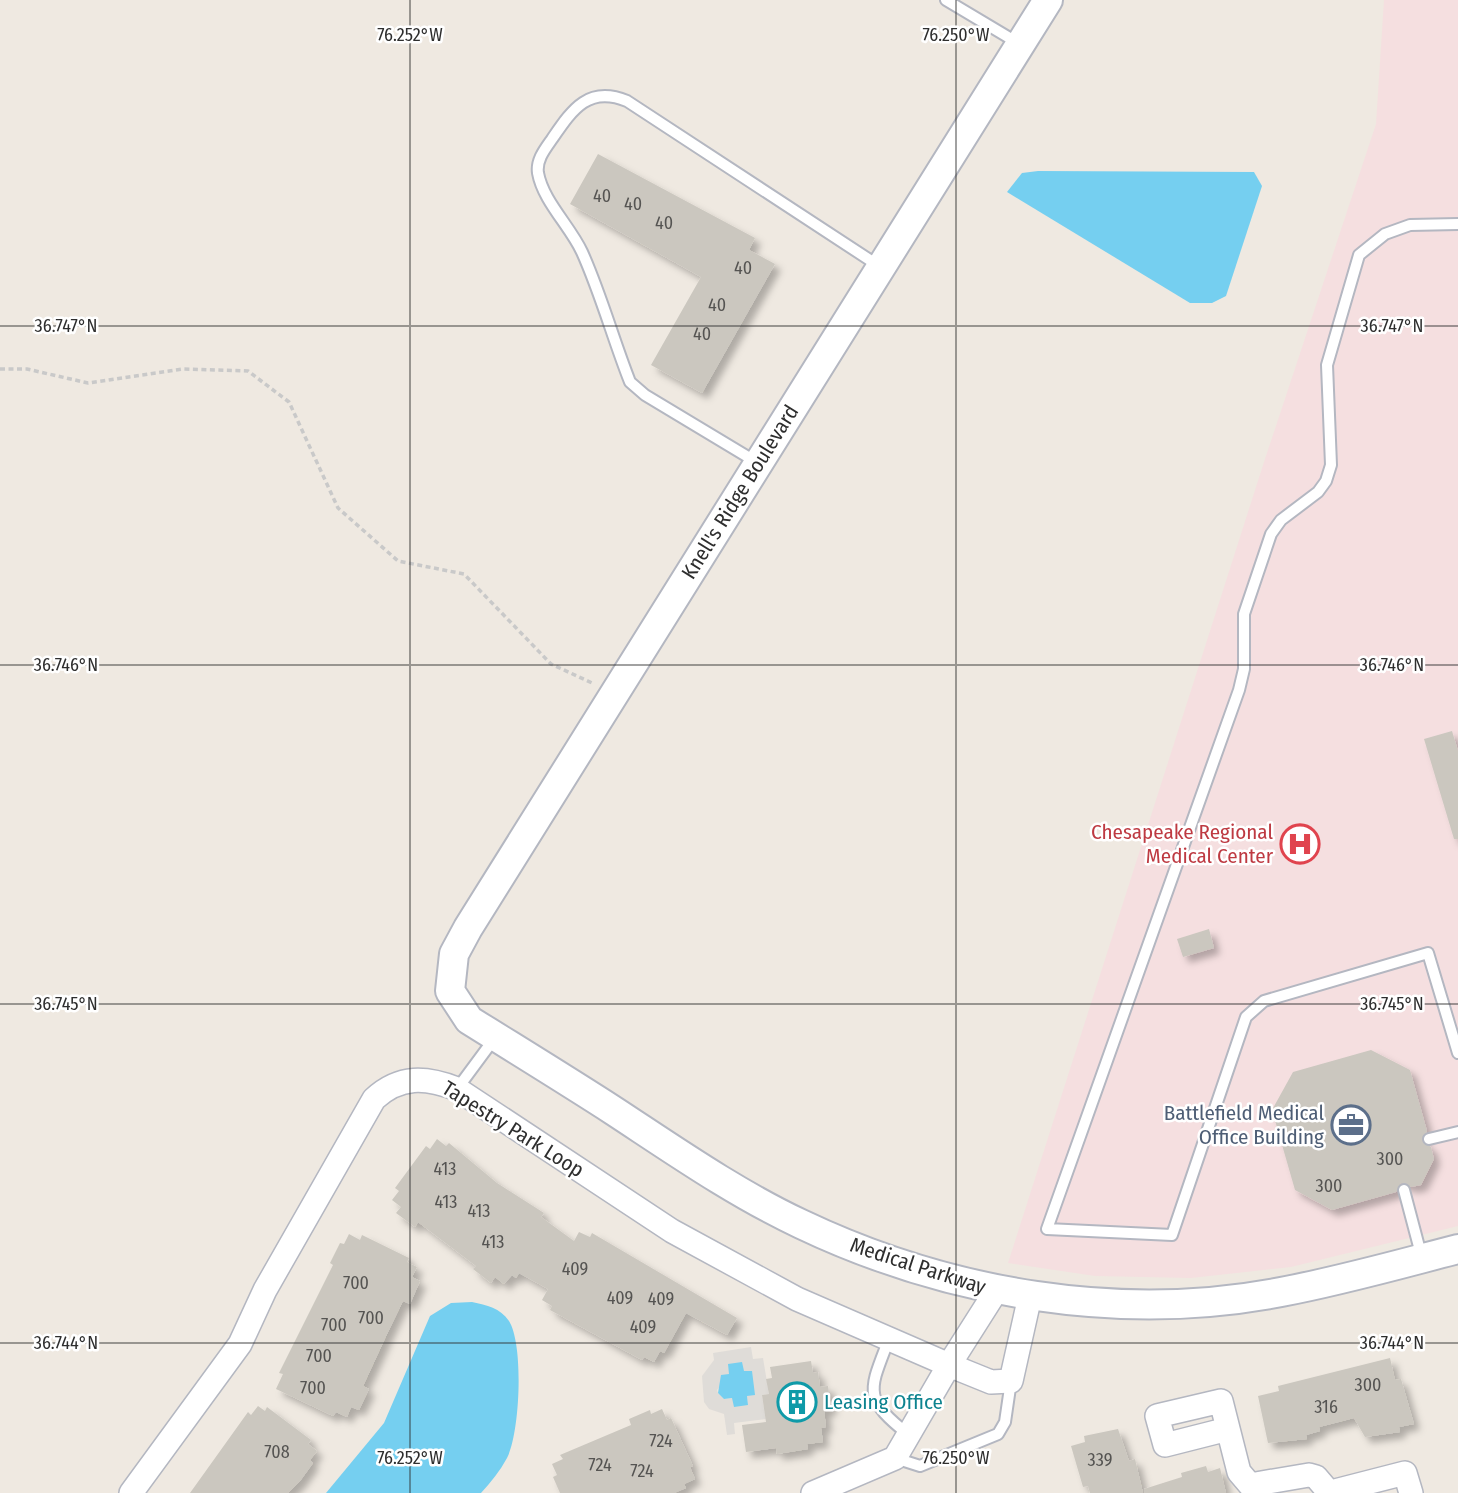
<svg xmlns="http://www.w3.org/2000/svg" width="1458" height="1493" font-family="'Fira Sans Condensed',sans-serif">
  <defs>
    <filter id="shadow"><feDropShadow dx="6" dy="6" stdDeviation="3.5" flood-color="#0004"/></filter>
  </defs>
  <rect width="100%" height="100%" fill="#efe9e1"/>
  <path fill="#f5dfe0" d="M 1384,0 L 1458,0 L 1458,1226 L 1291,1267 L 1191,1278 L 1095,1276 L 1008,1263 L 1264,462 L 1376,124 Z"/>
  <path fill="#dfdcd8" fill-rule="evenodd" d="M 751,1347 L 753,1359 L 763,1358 L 769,1394 L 762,1395 L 766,1419 L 734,1423 L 735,1434 L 727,1435 L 724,1414 L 709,1409 L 704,1402 L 702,1376 L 714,1360 L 713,1353 ZM 729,1374 L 747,1396 L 748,1405 L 733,1398 L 724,1399 L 718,1393 L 717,1390 Z"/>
  <g fill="#75cff0">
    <path d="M 1038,171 L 1254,172 L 1262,186 L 1226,296 L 1212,303 L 1190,303 L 1007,192 L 1022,173 Z"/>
    <path d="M 472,1302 C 487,1305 500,1308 509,1321 C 524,1345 520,1433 507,1458 C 500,1471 491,1482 481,1493 L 326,1493 L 384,1423 L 430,1316 L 451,1303 Z"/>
    <path d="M 742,1362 L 744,1371 L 752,1371 L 755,1395 L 747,1396 L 748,1405 L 734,1407 L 732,1398 L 724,1399 L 718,1393 L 721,1375 L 729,1374 L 728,1364 Z"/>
  </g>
  <g fill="#cbc7bf" filter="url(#shadow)">
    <path d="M 598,154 L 755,238 L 749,250 L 775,264 L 702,393 L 651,365 L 701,277 L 570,204 Z"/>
    <path d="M 1452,731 L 1458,751 L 1458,839 L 1454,839 L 1424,739 Z"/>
    <path d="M 1209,929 L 1214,948 L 1183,957 L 1177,939 Z"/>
    <path d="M 1371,1050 L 1410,1070 L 1427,1131 L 1422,1141 L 1431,1147 L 1434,1159 L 1421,1185 L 1411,1187 L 1401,1183 L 1396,1192 L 1332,1210 L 1295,1190 L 1272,1110 L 1293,1072 Z"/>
    <path d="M 437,1139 L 446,1146 L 449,1143 L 497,1183 L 544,1213 L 541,1217 L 574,1241 L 579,1232 L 590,1237 L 592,1233 L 737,1318 L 727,1335 L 686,1313 L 664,1353 L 660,1351 L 654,1362 L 644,1357 L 642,1360 L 550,1310 L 552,1306 L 542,1300 L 548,1289 L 519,1273 L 516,1278 L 512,1275 L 504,1284 L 495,1277 L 491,1283 L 473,1269 L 476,1266 L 418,1222 L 415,1227 L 396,1213 L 401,1207 L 392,1200 L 399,1191 L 395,1188 L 426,1146 L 430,1149 Z"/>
    <path d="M 349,1234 L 360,1240 L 362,1235 L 409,1258 L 407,1262 L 417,1267 L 412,1277 L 420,1281 L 410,1304 L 403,1301 L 387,1334 L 363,1386 L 369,1389 L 359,1410 L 351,1407 L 347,1417 L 336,1412 L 333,1416 L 276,1389 L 283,1374 L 279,1373 L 333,1265 L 330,1263 L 340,1243 L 344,1244 Z"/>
    <path d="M 1390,1358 L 1395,1380 L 1401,1379 L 1414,1424 L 1399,1427 L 1400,1432 L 1365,1437 L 1354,1418 L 1319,1427 L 1320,1431 L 1306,1435 L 1307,1439 L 1268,1443 L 1258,1396 L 1279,1391 L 1278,1386 Z"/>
    <path d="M 811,1361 L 813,1373 L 818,1372 L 820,1387 L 828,1386 L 831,1409 L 824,1410 L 826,1427 L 821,1428 L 823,1442 L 807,1444 L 808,1449 L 777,1454 L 776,1448 L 746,1452 L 742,1425 L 766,1422 L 762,1395 L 769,1394 L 766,1379 L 772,1378 L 770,1367 Z"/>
    <path d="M 258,1406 L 265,1411 L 267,1407 L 311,1440 L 308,1444 L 317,1451 L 310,1460 L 313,1463 L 300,1481 L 288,1493 L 190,1493 L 248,1412 L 251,1415 Z"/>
    <path d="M 662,1409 L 667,1420 L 671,1418 L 693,1466 L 690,1467 L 695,1479 L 684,1484 L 686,1488 L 674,1493 L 560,1493 L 553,1477 L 557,1475 L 552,1464 L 563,1459 L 560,1455 L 631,1425 L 629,1419 L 650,1410 L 651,1414 Z"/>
    <path d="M 1118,1429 L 1129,1461 L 1135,1459 L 1143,1493 L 1090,1493 L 1088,1486 L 1083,1487 L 1071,1446 L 1085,1442 L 1084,1436 Z"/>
    <path d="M 1206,1466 L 1208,1472 L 1220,1468 L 1226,1493 L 1144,1493 L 1144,1489 L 1182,1477 L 1181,1473 Z"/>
  </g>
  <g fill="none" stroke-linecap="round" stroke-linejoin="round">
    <g stroke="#b4b7c1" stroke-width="14">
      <g id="service">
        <path d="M 946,0 L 1018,43"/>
        <path d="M 1458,224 L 1410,225 L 1385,234 L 1359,255 L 1327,365 L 1331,465 L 1326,481 L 1318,492 L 1281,520 L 1271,534 L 1244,614 L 1244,669 L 1239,690 L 1047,1229 L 1172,1235 L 1246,1017 L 1264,1001 L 1428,953 L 1458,1053"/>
        <path d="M 758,463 L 645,395 L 630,382 C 613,339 601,294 582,252 C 570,226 543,201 538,173 C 536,160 545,149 552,139 C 572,110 588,85 627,101 L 879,266"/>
        <path d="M 457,1089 L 494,1039"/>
        <path d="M 1429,1139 L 1458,1132"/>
        <path d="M 1404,1190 L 1422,1258"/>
        <path d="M 889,1339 C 869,1391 862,1398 909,1435"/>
        <path d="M 895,1458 L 920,1466 L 998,1434 L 1005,1422 L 1011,1381"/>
      </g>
    </g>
    <g stroke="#b4b7c1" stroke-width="26">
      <g id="minor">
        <path d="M 996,1291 L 949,1365 L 991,1382 L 1011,1381 L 1030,1296"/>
        <path d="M 1228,1429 L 1165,1445 L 1157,1416 L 1221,1401 L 1239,1472 L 1250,1485 L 1309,1475 L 1316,1477 L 1328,1491 L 1335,1491 L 1405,1473 L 1411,1493"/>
        <path d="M 131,1493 L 240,1344 L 265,1290 L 374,1099 C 400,1075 426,1077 457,1089 L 672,1231 L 797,1299 L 949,1365 L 895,1458 L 813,1493"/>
      </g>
    </g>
    <g stroke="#b4b7c1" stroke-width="32">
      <path id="tertiary" d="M 1048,0 L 468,928 L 454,954 L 450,991 L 469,1020 C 517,1050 566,1080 614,1111 C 675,1151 735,1193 801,1224 C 948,1294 1120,1323 1281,1292 C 1340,1281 1400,1264 1458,1249"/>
    </g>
    <path stroke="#c9c9c9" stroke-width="3.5" stroke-dasharray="5 3.5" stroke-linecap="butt" d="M 0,369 L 27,369 L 88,383 L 183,369 L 248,371 L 289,402 L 338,508 L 398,561 L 464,574 L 551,664 L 592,683"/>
    <use href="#service" stroke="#fff" stroke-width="10"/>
    <use href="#minor" stroke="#fff" stroke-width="23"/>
    <use href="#tertiary" stroke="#fff" stroke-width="28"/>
  </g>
  <path fill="none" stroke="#2e2e2e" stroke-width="2" stroke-opacity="0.45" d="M 410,0 L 410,1493M 956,0 L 956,1493M 0,326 L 1458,326M 0,665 L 1458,665M 0,1004 L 1458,1004M 0,1343 L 1458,1343"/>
  <defs>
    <g id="hospital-ring" transform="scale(2.0125)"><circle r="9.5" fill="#fff" stroke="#e0444e" stroke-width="1.5"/><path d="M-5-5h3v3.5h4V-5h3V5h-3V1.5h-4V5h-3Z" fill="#e0444e"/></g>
    <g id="office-ring" transform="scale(2.0125)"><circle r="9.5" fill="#fff" stroke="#5c6f8a" stroke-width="1.5"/><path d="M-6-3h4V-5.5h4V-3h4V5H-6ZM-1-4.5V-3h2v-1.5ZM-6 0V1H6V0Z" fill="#5c6f8a"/></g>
    <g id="building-ring" transform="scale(2.0125)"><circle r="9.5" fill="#fff" stroke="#0f9aa8" stroke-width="1.5"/><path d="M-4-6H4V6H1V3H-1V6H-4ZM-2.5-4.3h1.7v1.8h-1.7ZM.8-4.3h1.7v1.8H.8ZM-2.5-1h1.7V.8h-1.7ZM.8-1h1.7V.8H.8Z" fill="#0f9aa8"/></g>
  </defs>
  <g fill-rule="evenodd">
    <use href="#hospital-ring" x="1300" y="844"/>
    <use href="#office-ring" x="1351" y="1125"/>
    <use href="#building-ring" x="797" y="1402"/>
  </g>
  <g text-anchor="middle" stroke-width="5" stroke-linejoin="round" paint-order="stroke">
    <g font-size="18" fill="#555452">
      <text x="602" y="202">40</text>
      <text x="633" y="210">40</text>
      <text x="664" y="229">40</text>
      <text x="743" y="274">40</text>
      <text x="717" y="311">40</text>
      <text x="702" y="340">40</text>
      <text x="1390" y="1165">300</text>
      <text x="445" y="1175">413</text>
      <text x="1329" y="1192">300</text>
      <text x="446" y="1208">413</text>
      <text x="479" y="1217">413</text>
      <text x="493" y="1248">413</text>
      <text x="575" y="1275">409</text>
      <text x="356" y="1289">700</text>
      <text x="620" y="1304">409</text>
      <text x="661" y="1305">409</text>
      <text x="371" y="1324">700</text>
      <text x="334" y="1331">700</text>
      <text x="643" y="1333">409</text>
      <text x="319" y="1362">700</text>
      <text x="1368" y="1391">300</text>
      <text x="313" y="1394">700</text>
      <text x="1326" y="1413">316</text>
      <text x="661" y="1447">724</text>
      <text x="277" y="1458">708</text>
      <text x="1100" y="1466">339</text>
      <text x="600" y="1471">724</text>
      <text x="642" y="1477">724</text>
    </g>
    <g font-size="21" fill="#2e2e2e" stroke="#fff">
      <text transform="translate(740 492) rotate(-58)" y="7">Knell's Ridge Boulevard</text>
      <text transform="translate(513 1129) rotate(32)" y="7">Tapestry Park Loop</text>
      <text transform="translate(918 1266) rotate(18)" y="7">Medical Parkway</text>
    </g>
    <g font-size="21" fill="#be3a42" stroke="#fff" text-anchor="end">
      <text x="1273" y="839">Chesapeake Regional<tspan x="1273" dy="24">Medical Center</tspan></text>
    </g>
    <g font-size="21" fill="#4e5e75" stroke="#fff" text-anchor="end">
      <text x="1324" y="1120">Battlefield Medical<tspan x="1324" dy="24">Office Building</tspan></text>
    </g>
    <g font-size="21" fill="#0d838f" stroke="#fff" text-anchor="start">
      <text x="824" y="1409">Leasing Office</text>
    </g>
  </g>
  <g font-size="18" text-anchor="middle" fill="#2e2e2e" stroke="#fff" stroke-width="5" stroke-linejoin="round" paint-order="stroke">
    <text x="410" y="41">76.252°W</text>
    <text x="956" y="41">76.250°W</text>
    <text x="66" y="332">36.747°N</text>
    <text x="1392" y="332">36.747°N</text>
    <text x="66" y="671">36.746°N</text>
    <text x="1392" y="671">36.746°N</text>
    <text x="66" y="1010">36.745°N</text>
    <text x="1392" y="1010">36.745°N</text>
    <text x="66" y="1349">36.744°N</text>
    <text x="1392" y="1349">36.744°N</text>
    <text x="410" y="1464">76.252°W</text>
    <text x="956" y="1464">76.250°W</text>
  </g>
</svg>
